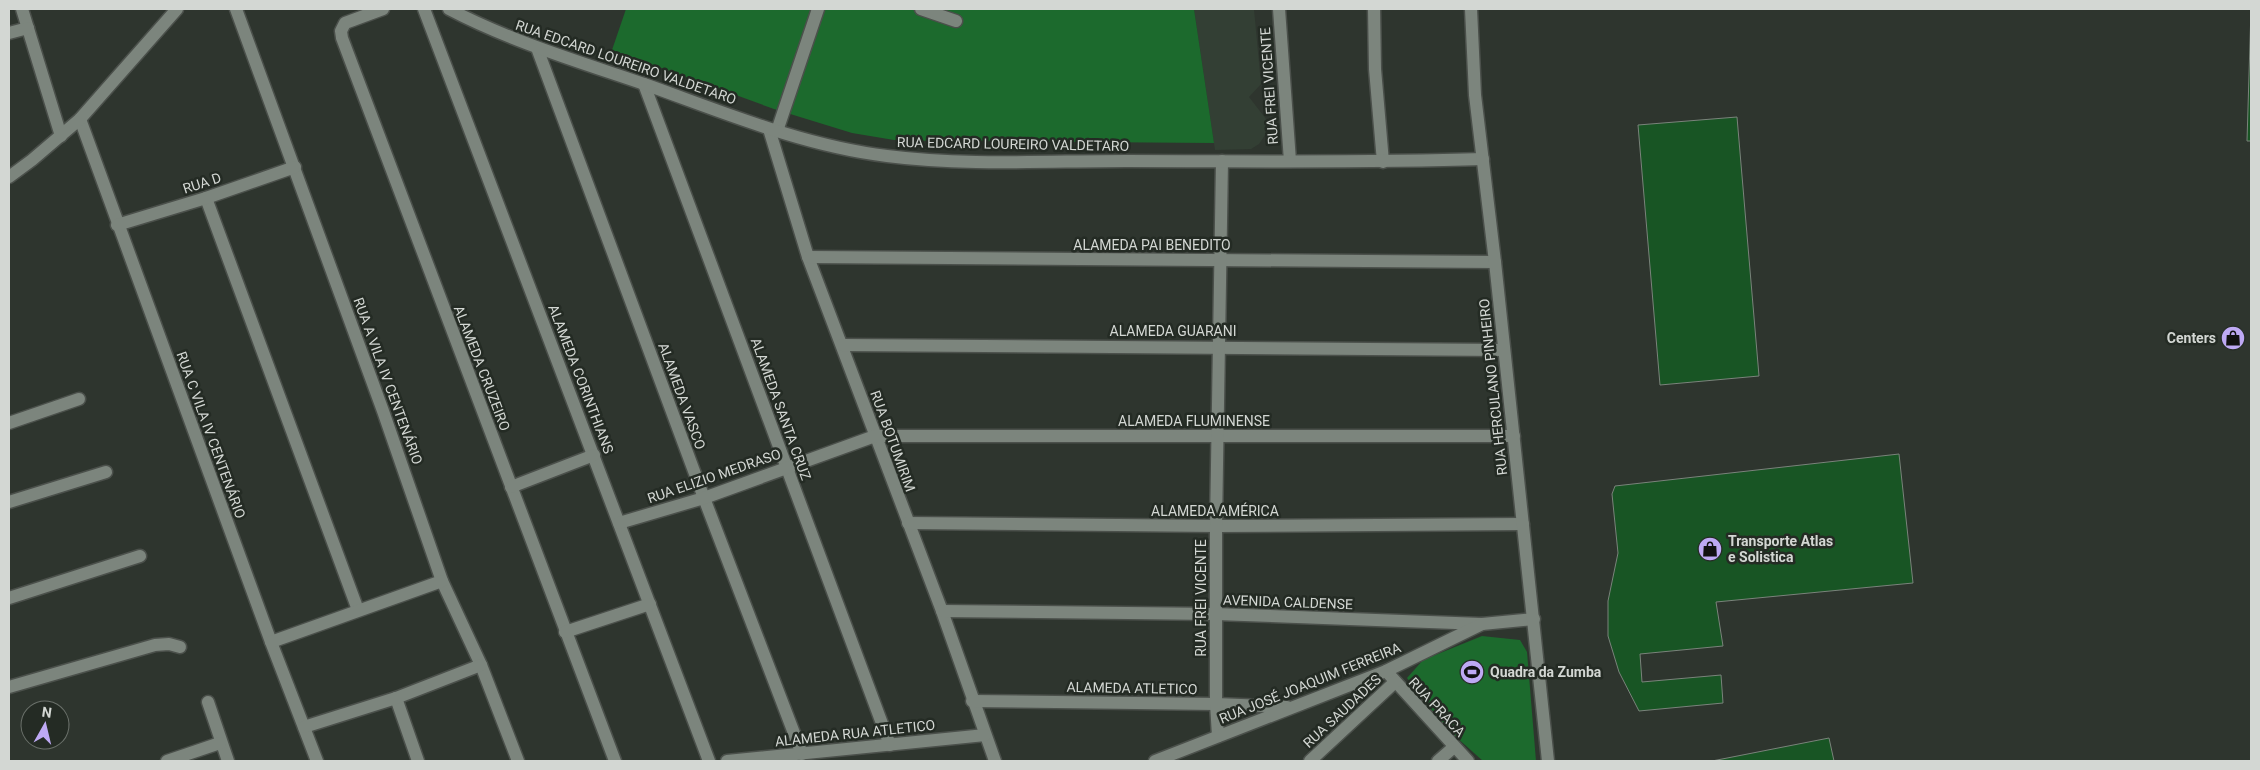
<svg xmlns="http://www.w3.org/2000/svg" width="2260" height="770" font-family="Roboto,sans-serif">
  <rect width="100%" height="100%" fill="#2e352e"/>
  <path fill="#333f34" d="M 1194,9 L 1254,9 L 1261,84 L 1249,97 L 1266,119 L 1267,132 L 1259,144 L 1251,149 L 1215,150 Z"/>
  <g fill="#1c6a2d">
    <path d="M 626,9 L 1194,9 L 1214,143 L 935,141 L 894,140 L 852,133 L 774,109 L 612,50 Z"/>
    <path d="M 1482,636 L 1520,640 L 1527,652 L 1536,761 L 1483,761 L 1446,728 L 1407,678 L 1423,660 Z"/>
  </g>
  <g fill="#185524" stroke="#7a837b">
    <path d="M 2251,9 L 2251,141 L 2247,141 Z"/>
    <path d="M 1737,117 L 1759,376 L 1660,385 L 1638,125 Z"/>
    <path d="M 1899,454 L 1913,583 L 1716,602 L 1723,646 L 1640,654 L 1642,682 L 1721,675 L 1723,703 L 1639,711 L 1619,672 L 1608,636 L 1608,601 L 1618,553 L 1612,494 L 1615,486 Z"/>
    <path d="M 1829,738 L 1834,761 L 1712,761 Z"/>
  </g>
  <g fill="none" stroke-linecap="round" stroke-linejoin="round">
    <g stroke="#4b504b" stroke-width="15">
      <g id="street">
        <path d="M 22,9 L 61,136"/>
        <path d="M 236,9 L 383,411 L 442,581 L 481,665 L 518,761"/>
        <path d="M 383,9 L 345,23 L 341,31 L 342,38 L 615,761"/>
        <path d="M 424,9 L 709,761"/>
        <path d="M 921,9 L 956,21"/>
        <path d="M 1279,9 L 1290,161"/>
        <path d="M 1374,9 L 1375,69 L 1383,162"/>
        <path d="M 9,33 L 28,28"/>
        <path d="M 537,48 L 704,498 L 802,754"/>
        <path d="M 644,84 L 890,745"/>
        <path d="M 80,119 L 271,642 L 317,761"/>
        <path d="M 769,129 L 808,257 L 942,611 L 995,761"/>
        <path d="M 777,131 L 818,9"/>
        <path d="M 206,198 L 358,610"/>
        <path d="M 117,225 L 206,198 L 295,167"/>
        <path d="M 808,257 L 1495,262"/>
        <path d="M 842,345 L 1504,350"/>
        <path d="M 9,423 L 79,399"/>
        <path d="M 511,487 L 594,455"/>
        <path d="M 9,502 L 106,472"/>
        <path d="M 619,523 L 704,498 L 875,436 L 1514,436"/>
        <path d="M 908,523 L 1216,526 L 1523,524"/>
        <path d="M 9,598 L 140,556"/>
        <path d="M 942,611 L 1216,614 L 1482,624"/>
        <path d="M 565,632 L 650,604"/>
        <path d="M 271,642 L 442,581"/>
        <path d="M 1386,671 L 1468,761"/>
        <path d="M 9,687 L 155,645 L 169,644 L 180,647"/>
        <path d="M 396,698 L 418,761"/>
        <path d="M 972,701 L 1216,704 L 1287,707"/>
        <path d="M 208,702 L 228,761"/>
        <path d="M 304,727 L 396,698 L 481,665"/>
        <path d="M 1218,736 L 1216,704 L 1216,526 L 1222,161"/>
        <path d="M 167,761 L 220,743"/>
        <path d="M 727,761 L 985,735"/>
        <path d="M 1155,761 L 1386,671 L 1482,624 L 1534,619"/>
        <path d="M 1310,761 L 1395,682"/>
        <path d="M 1438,761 L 1454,747"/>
      </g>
    </g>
    <g stroke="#4b504b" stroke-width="15">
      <g id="secondary">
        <path d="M 449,9 C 512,42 580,62 647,85 C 725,113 804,146 887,156 C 965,166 1047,161 1126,161 C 1245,161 1364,163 1483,159"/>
        <path d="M 1471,9 L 1475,95 L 1495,262 L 1548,761"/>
        <path d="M 9,177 L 32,160 L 80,119 L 177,9"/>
      </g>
    </g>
    <use href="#street" stroke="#7c857d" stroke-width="12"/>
    <use href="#secondary" stroke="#7c857d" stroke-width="12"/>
  </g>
  <defs>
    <g id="shop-disc" transform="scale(1.25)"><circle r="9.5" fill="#bea9f4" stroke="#242b24"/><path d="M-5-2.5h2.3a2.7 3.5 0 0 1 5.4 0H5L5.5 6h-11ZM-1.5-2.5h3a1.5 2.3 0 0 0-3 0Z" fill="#111"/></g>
    <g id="stadium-disc" transform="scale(1.25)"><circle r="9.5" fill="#bea9f4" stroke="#242b24"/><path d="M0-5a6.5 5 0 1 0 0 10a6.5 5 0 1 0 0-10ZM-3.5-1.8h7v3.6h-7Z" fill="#111"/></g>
  </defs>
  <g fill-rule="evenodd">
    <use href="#shop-disc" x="2233" y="338"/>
    <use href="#shop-disc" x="1710" y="549"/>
    <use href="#stadium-disc" x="1472" y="672"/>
  </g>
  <g text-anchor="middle" stroke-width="5" stroke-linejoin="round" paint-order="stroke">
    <g font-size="14" fill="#d3d7d3" stroke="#242b24">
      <text transform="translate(626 62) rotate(19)" y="5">RUA EDCARD LOUREIRO VALDETARO</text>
      <text transform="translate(1269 86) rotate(-94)" y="5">RUA FREI VICENTE</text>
      <text transform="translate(1013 144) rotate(1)" y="5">RUA EDCARD LOUREIRO VALDETARO</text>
      <text transform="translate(202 183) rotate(-18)" y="5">RUA D</text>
      <text x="1152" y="250">ALAMEDA PAI BENEDITO</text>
      <text x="1173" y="336">ALAMEDA GUARANI</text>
      <text transform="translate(482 368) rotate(69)" y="5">ALAMEDA CRUZEIRO</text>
      <text transform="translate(581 379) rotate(69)" y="5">ALAMEDA CORINTHIANS</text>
      <text transform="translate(388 381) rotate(70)" y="5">RUA A VILA IV CENTENÁRIO</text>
      <text transform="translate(1493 387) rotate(-96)" y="5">RUA HERCULANO PINHEIRO</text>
      <text transform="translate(682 396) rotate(70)" y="5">ALAMEDA VASCO</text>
      <text transform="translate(781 409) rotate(70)" y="5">ALAMEDA SANTA CRUZ</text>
      <text x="1194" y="426">ALAMEDA FLUMINENSE</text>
      <text transform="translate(211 435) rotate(70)" y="5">RUA C VILA IV CENTENÁRIO</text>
      <text transform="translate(893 441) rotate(70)" y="5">RUA BOTUMIRIM</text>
      <text transform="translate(714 476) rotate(-19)" y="5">RUA ELIZIO MEDRASO</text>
      <text x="1215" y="516">ALAMEDA AMÉRICA</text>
      <text transform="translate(1201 598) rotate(-90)" y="5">RUA FREI VICENTE</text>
      <text transform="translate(1288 602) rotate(2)" y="5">AVENIDA CALDENSE</text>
      <text transform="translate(1310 683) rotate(-22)" y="5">RUA JOSÉ JOAQUIM FERREIRA</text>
      <text transform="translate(1132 688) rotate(1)" y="5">ALAMEDA ATLETICO</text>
      <text transform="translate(1437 707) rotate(47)" y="5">RUA PRACA</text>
      <text transform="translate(1342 711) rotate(-43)" y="5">RUA SAUDADES</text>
      <text transform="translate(855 733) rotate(-6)" y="5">ALAMEDA RUA ATLETICO</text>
    </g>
    <g font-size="14" font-weight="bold" fill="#d3d7d3" stroke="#242b24" text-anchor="start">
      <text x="2216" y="343" text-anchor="end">Centers</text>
      <text x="1728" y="546">Transporte Atlas<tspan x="1728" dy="16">e Solistica</tspan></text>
      <text x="1490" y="677">Quadra da Zumba</text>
    </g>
  </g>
  <rect width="2260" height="770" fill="none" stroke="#d3d7d3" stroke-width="20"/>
  <g transform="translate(45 725) rotate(8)"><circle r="24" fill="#242b24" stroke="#6a706a"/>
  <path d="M0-4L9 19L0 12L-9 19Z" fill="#bea9f4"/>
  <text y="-8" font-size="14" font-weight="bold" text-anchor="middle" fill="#d3d7d3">N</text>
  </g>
</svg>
